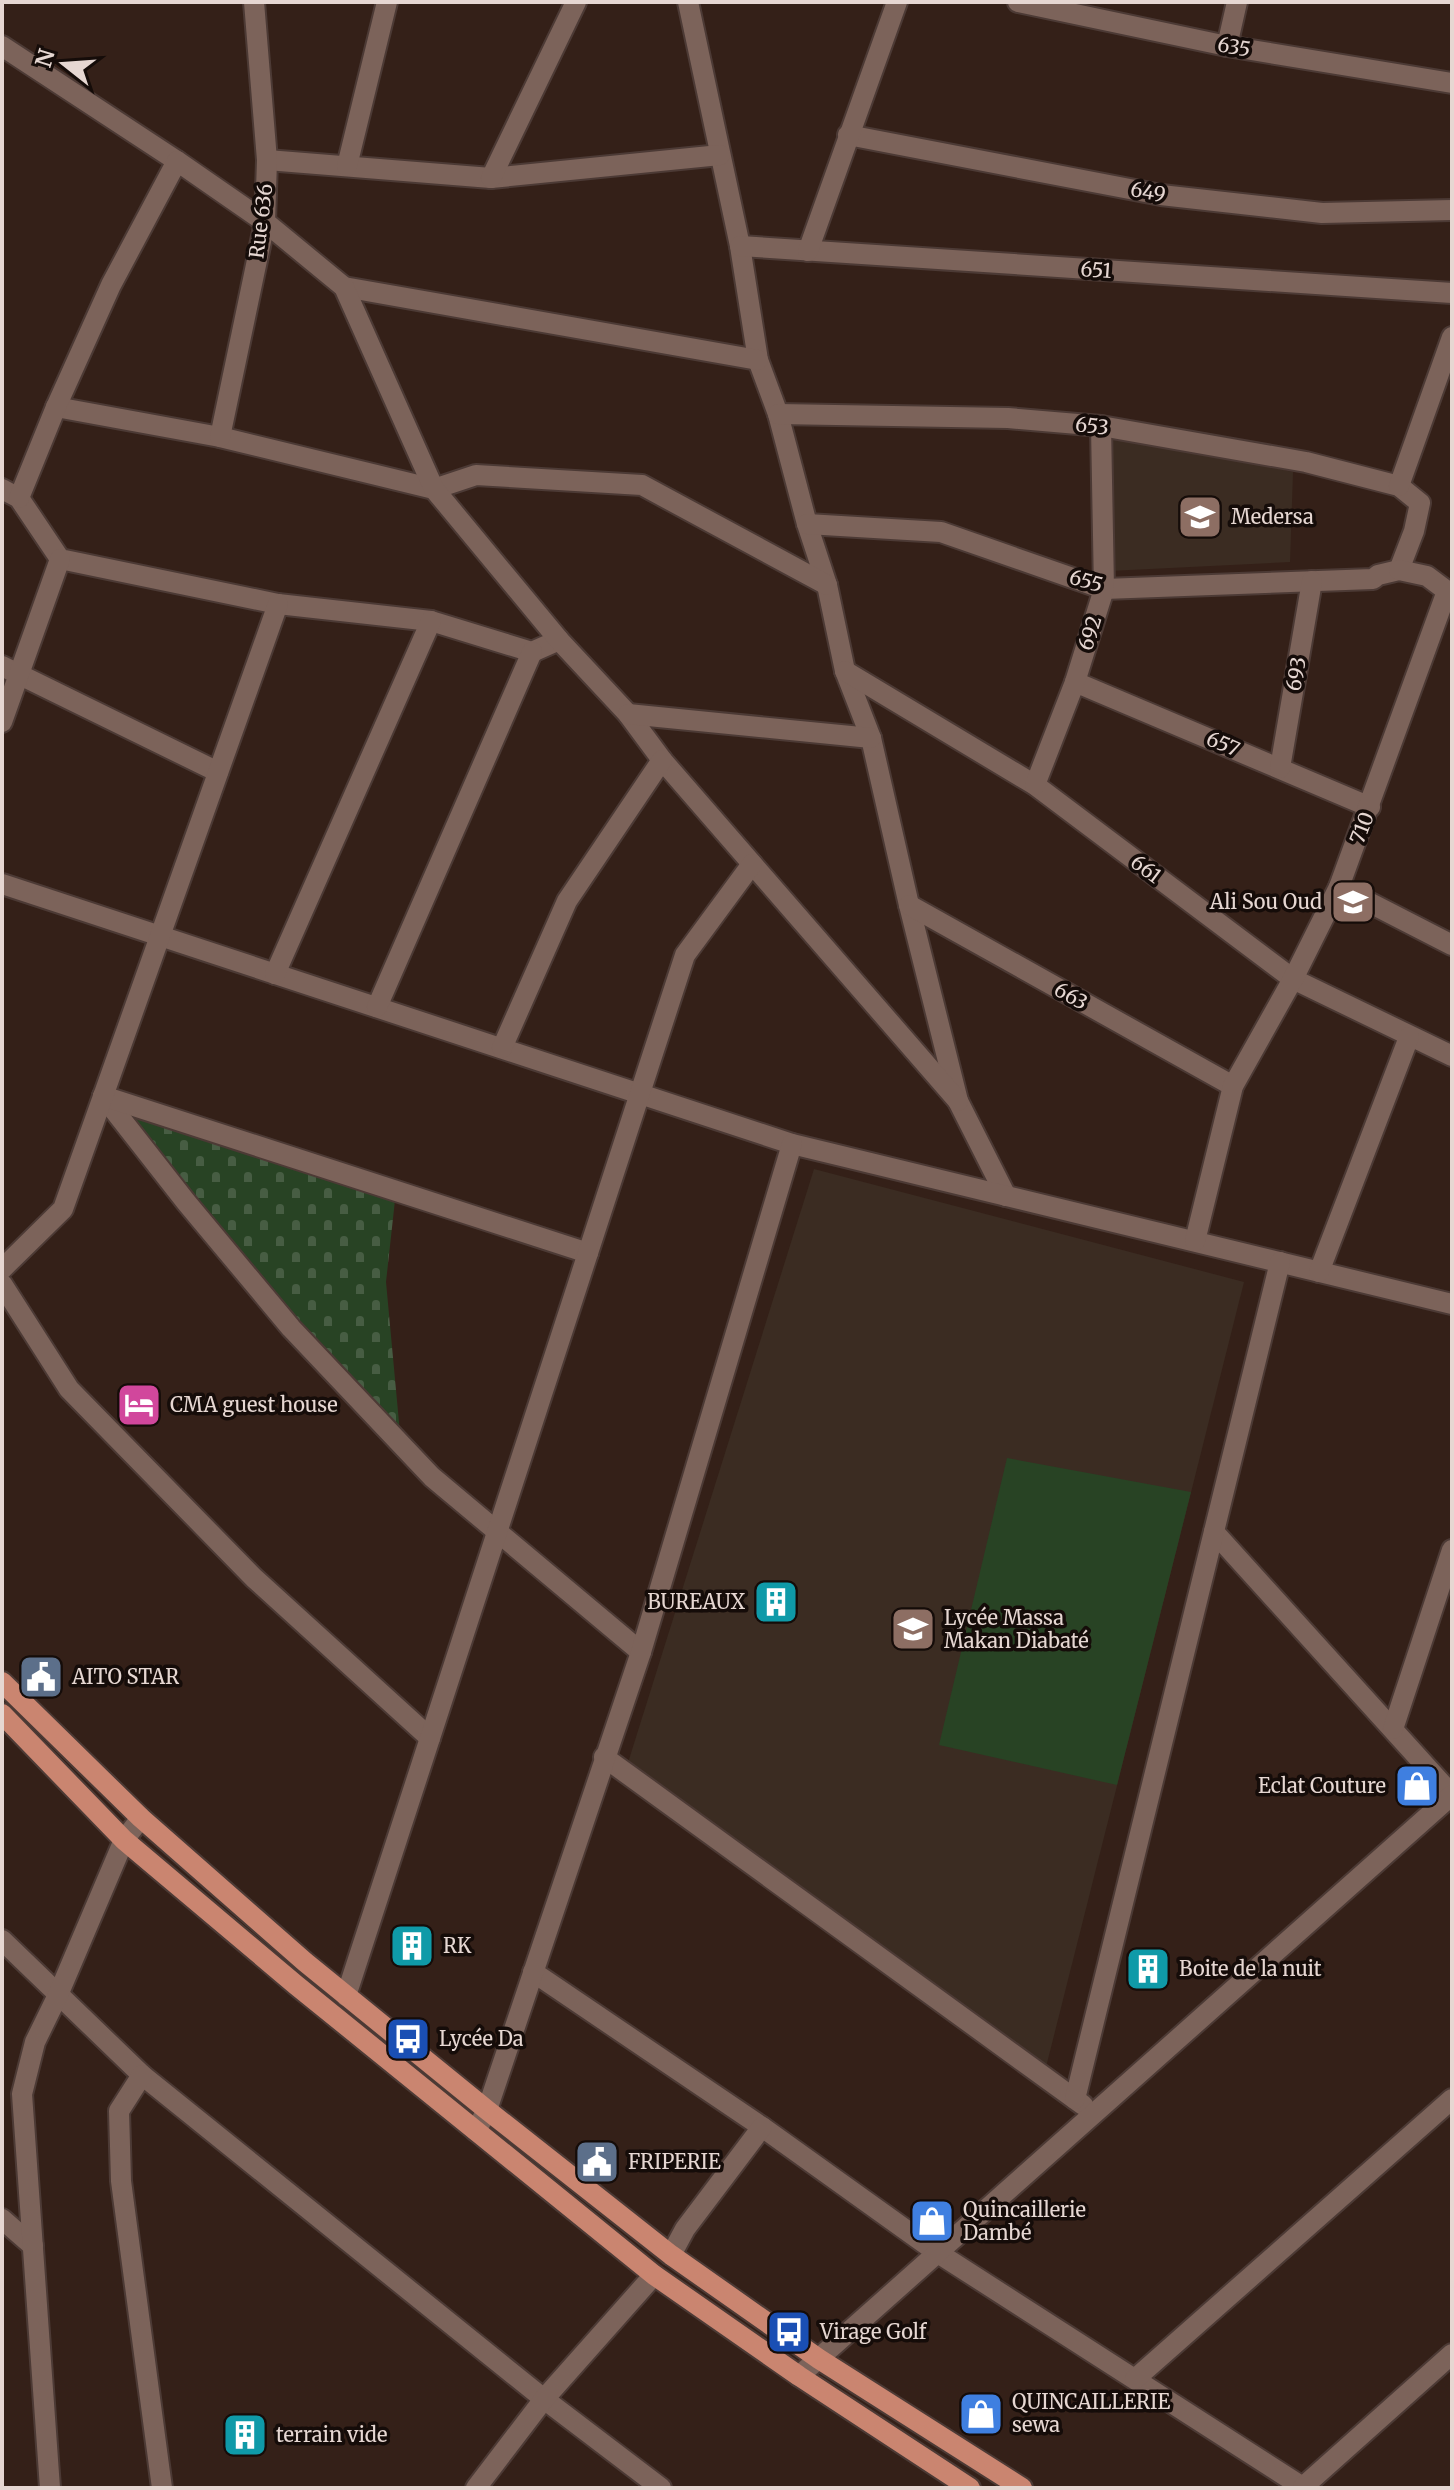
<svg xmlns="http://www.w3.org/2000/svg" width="1454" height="2490" font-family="Merriweather,serif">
  <defs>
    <pattern id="cemetery-stones" width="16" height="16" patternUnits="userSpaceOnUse" patternTransform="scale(2)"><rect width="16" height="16" fill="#284324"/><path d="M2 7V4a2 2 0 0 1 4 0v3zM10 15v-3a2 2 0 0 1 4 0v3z" fill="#475d43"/></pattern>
  </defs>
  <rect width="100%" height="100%" fill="#342018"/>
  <g fill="#3b2c22">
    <path d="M 1109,431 L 1293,472 L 1290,562 L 1109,571 Z"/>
    <path d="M 814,1169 L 1244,1282 L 1046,2067 L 627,1766 Z"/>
  </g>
  <path fill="#284324" d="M 1007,1458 L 1191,1492 L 1117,1785 L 939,1745 Z"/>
  <path fill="url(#cemetery-stones)" d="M 103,1096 L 396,1191 L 386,1282 L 401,1444 Z"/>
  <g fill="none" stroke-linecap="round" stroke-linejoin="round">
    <g stroke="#4c3a35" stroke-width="24">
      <g id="minor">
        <path d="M 688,2 L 740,246 L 758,360 L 778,414 L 807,524 L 827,585 L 845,671 L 871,738 L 909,905 L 958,1101 L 1006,1196"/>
        <path d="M 1018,2 L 1227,46 L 1452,83"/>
        <path d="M 2,46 L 177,161"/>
        <path d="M 1227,46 L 1237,2"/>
        <path d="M 848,135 L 1161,195 L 1322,213 L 1452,210"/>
        <path d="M 267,160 L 491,178 L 720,155"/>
        <path d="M 347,166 L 387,2"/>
        <path d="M 491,178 L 576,2"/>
        <path d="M 740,246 L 1452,293"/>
        <path d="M 808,251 L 897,2"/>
        <path d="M 344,287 L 758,360"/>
        <path d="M 56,407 L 220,437 L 434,489 L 476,475 L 642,485 L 827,585"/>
        <path d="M 778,414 L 1008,418 L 1101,426 L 1306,462 L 1399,486 L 1420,503 L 1414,531 L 1399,570 L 1378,575 L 1373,579 L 1104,589 L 941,532 L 807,524"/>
        <path d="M 220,437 L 265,222 L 267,160 L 254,2"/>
        <path d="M 1399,486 L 1452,337"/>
        <path d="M 2,489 L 19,498 L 60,559 L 278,604 L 431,621 L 532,652 L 559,640"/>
        <path d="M 19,498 L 56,407 L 111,285 L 177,161 L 265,222 L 344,287 L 434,489 L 559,640 L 628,714 L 662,760 L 958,1101"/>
        <path d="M 2,666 L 218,772"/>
        <path d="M 845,671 L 1035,785 L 1293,979 L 1452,1056"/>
        <path d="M 1075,682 L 1370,807"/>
        <path d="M 628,714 L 871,738"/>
        <path d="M 2,722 L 60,559"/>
        <path d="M 1280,768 L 1312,581"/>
        <path d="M 1035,785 L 1075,682 L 1104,589 L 1101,426"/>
        <path d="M 2,884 L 792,1144 L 1452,1304"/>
        <path d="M 1339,887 L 1452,945"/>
        <path d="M 909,905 L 1233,1086"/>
        <path d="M 275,974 L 431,621"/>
        <path d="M 377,1007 L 532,652"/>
        <path d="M 502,1048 L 567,901 L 662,760"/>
        <path d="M 103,1096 L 186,1202 L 291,1328 L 432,1477 L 641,1652"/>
        <path d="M 103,1096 L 588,1253"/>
        <path d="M 1195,1241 L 1233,1086 L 1293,979 L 1339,887 L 1447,591 L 1427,576 L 1399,570"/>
        <path d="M 2,1269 L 63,1209 L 278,604"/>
        <path d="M 1319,1272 L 1409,1037"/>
        <path d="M 2,1284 L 69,1389 L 254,1578 L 430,1738"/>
        <path d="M 1214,1532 L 1452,1795"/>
        <path d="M 1393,1729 L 1452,1550"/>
        <path d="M 604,1757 L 1083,2105"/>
        <path d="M 2,1940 L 142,2075 L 544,2399 L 661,2488"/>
        <path d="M 533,1972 L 762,2127 L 938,2253 L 1304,2488"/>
        <path d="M 346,1996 L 685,955 L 752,864"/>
        <path d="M 142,2075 L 119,2111 L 121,2181 L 162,2488"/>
        <path d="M 1075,2099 L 1280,1262"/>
        <path d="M 476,2131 L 487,2110 L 641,1652 L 792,1144"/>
        <path d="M 2,2219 L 33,2246"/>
        <path d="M 671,2255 L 685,2229 L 762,2127"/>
        <path d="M 799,2376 L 1452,1795"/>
        <path d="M 1135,2379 L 1452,2099"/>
        <path d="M 1303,2487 L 1452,2354"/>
        <path d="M 50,2488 L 22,2094 L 35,2042 L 58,1995 L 124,1840 L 141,1818"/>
        <path d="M 476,2488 L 544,2399 L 654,2275"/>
      </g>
    </g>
    <g stroke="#4c3a35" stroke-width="24">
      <g id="major">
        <path d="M 2,1682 L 141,1818 L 305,1962 L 487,2110 L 671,2255 L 819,2359 L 1022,2488"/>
        <path d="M 2,1714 L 124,1840 L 296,1985 L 654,2275 L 799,2376 L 970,2488"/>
      </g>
    </g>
    <use href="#minor" stroke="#7c635a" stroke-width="20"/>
    <use href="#major" stroke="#ca8570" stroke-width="20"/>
  </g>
  <defs>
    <g id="school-square" transform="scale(2.3)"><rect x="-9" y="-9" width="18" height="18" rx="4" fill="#8d6e63" stroke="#150c09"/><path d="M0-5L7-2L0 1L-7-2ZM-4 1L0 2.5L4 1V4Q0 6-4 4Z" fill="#fff"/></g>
    <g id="hotel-square" transform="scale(2.3)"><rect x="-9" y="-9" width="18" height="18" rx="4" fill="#d1479c" stroke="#150c09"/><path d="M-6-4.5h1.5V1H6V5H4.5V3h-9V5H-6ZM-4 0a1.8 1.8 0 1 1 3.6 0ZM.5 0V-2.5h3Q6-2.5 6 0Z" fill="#fff"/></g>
    <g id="building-square" transform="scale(2.3)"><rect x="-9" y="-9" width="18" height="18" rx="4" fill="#0f9aa8" stroke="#150c09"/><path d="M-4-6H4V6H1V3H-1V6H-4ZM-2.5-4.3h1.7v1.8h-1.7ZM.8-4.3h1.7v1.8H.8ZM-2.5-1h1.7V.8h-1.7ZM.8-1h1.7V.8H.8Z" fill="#fff"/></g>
    <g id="civic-square" transform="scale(2.3)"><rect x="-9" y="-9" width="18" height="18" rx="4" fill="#5c6f8a" stroke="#150c09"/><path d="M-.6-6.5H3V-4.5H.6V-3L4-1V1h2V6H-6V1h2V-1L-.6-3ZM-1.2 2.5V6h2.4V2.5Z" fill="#fff"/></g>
    <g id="shop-square" transform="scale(2.3)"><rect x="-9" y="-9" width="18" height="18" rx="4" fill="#3f7fe0" stroke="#150c09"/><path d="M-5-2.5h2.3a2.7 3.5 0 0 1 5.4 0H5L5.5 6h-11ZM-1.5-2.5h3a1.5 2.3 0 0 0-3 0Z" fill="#fff"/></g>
    <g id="bus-square" transform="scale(2.3)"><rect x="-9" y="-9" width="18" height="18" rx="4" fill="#1a4fb4" stroke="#150c09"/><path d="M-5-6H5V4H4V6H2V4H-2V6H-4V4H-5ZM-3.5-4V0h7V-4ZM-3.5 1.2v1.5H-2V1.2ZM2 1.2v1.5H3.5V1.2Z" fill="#fff"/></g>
  </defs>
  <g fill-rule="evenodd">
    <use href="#school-square" x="1200" y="517"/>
    <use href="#school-square" x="1353" y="902"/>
    <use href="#hotel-square" x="139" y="1405"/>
    <use href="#building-square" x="776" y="1602"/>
    <use href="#school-square" x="913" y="1629"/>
    <use href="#civic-square" x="41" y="1677"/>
    <use href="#shop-square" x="1417" y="1786"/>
    <use href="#building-square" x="412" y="1946"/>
    <use href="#building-square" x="1148" y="1969"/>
    <use href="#bus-square" x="408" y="2039"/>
    <use href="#civic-square" x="597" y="2162"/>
    <use href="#shop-square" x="932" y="2221"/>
    <use href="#bus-square" x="789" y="2332"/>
    <use href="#shop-square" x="981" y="2414"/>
    <use href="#building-square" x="245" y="2435"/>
  </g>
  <g text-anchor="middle" stroke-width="7" stroke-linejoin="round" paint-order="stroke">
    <g font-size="20" fill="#e6d7d2" stroke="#150c09">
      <text transform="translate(1234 47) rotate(10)" y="7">635</text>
      <text transform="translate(1148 192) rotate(10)" y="7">649</text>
      <text transform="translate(261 221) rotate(-83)" y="7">Rue 636</text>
      <text transform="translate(1096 270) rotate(4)" y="7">651</text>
      <text transform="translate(1092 426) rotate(7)" y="7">653</text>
      <text transform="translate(1086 581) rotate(16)" y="7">655</text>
      <text transform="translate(1090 633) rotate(-73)" y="7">692</text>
      <text transform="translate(1296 674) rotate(-80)" y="7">693</text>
      <text transform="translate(1223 744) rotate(23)" y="7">657</text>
      <text transform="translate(1362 828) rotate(-69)" y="7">710</text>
      <text transform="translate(1146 869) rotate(37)" y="7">661</text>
      <text transform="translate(1071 996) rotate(29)" y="7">663</text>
    </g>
    <g font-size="20" fill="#e6d7d2" stroke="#150c09" text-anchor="start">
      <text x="1231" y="524">Medersa</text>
      <text x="1322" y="909" text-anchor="end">Ali Sou Oud</text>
      <text x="170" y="1412">CMA guest house</text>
      <text x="745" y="1609" text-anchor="end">BUREAUX</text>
      <text x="944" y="1625">Lycée Massa<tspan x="944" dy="23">Makan Diabaté</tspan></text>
      <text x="72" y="1684">AITO STAR</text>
      <text x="1386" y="1793" text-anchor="end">Eclat Couture</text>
      <text x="443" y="1953">RK</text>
      <text x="1179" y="1976">Boite de la nuit</text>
      <text x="439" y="2046">Lycée Da</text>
      <text x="628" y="2169">FRIPERIE</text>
      <text x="963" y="2217">Quincaillerie<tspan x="963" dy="23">Dambé</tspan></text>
      <text x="820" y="2339">Virage Golf</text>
      <text x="1012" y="2409">QUINCAILLERIE<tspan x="1012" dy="23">sewa</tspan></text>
      <text x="276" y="2442">terrain vide</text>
    </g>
  </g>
  <rect width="1454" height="2490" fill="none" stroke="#e6d7d2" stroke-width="8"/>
  <g transform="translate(64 64) rotate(287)" stroke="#150c09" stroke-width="6" paint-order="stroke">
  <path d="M0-6L14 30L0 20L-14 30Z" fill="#e6d7d2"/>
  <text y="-12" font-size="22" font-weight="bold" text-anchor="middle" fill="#e6d7d2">N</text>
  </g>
</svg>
